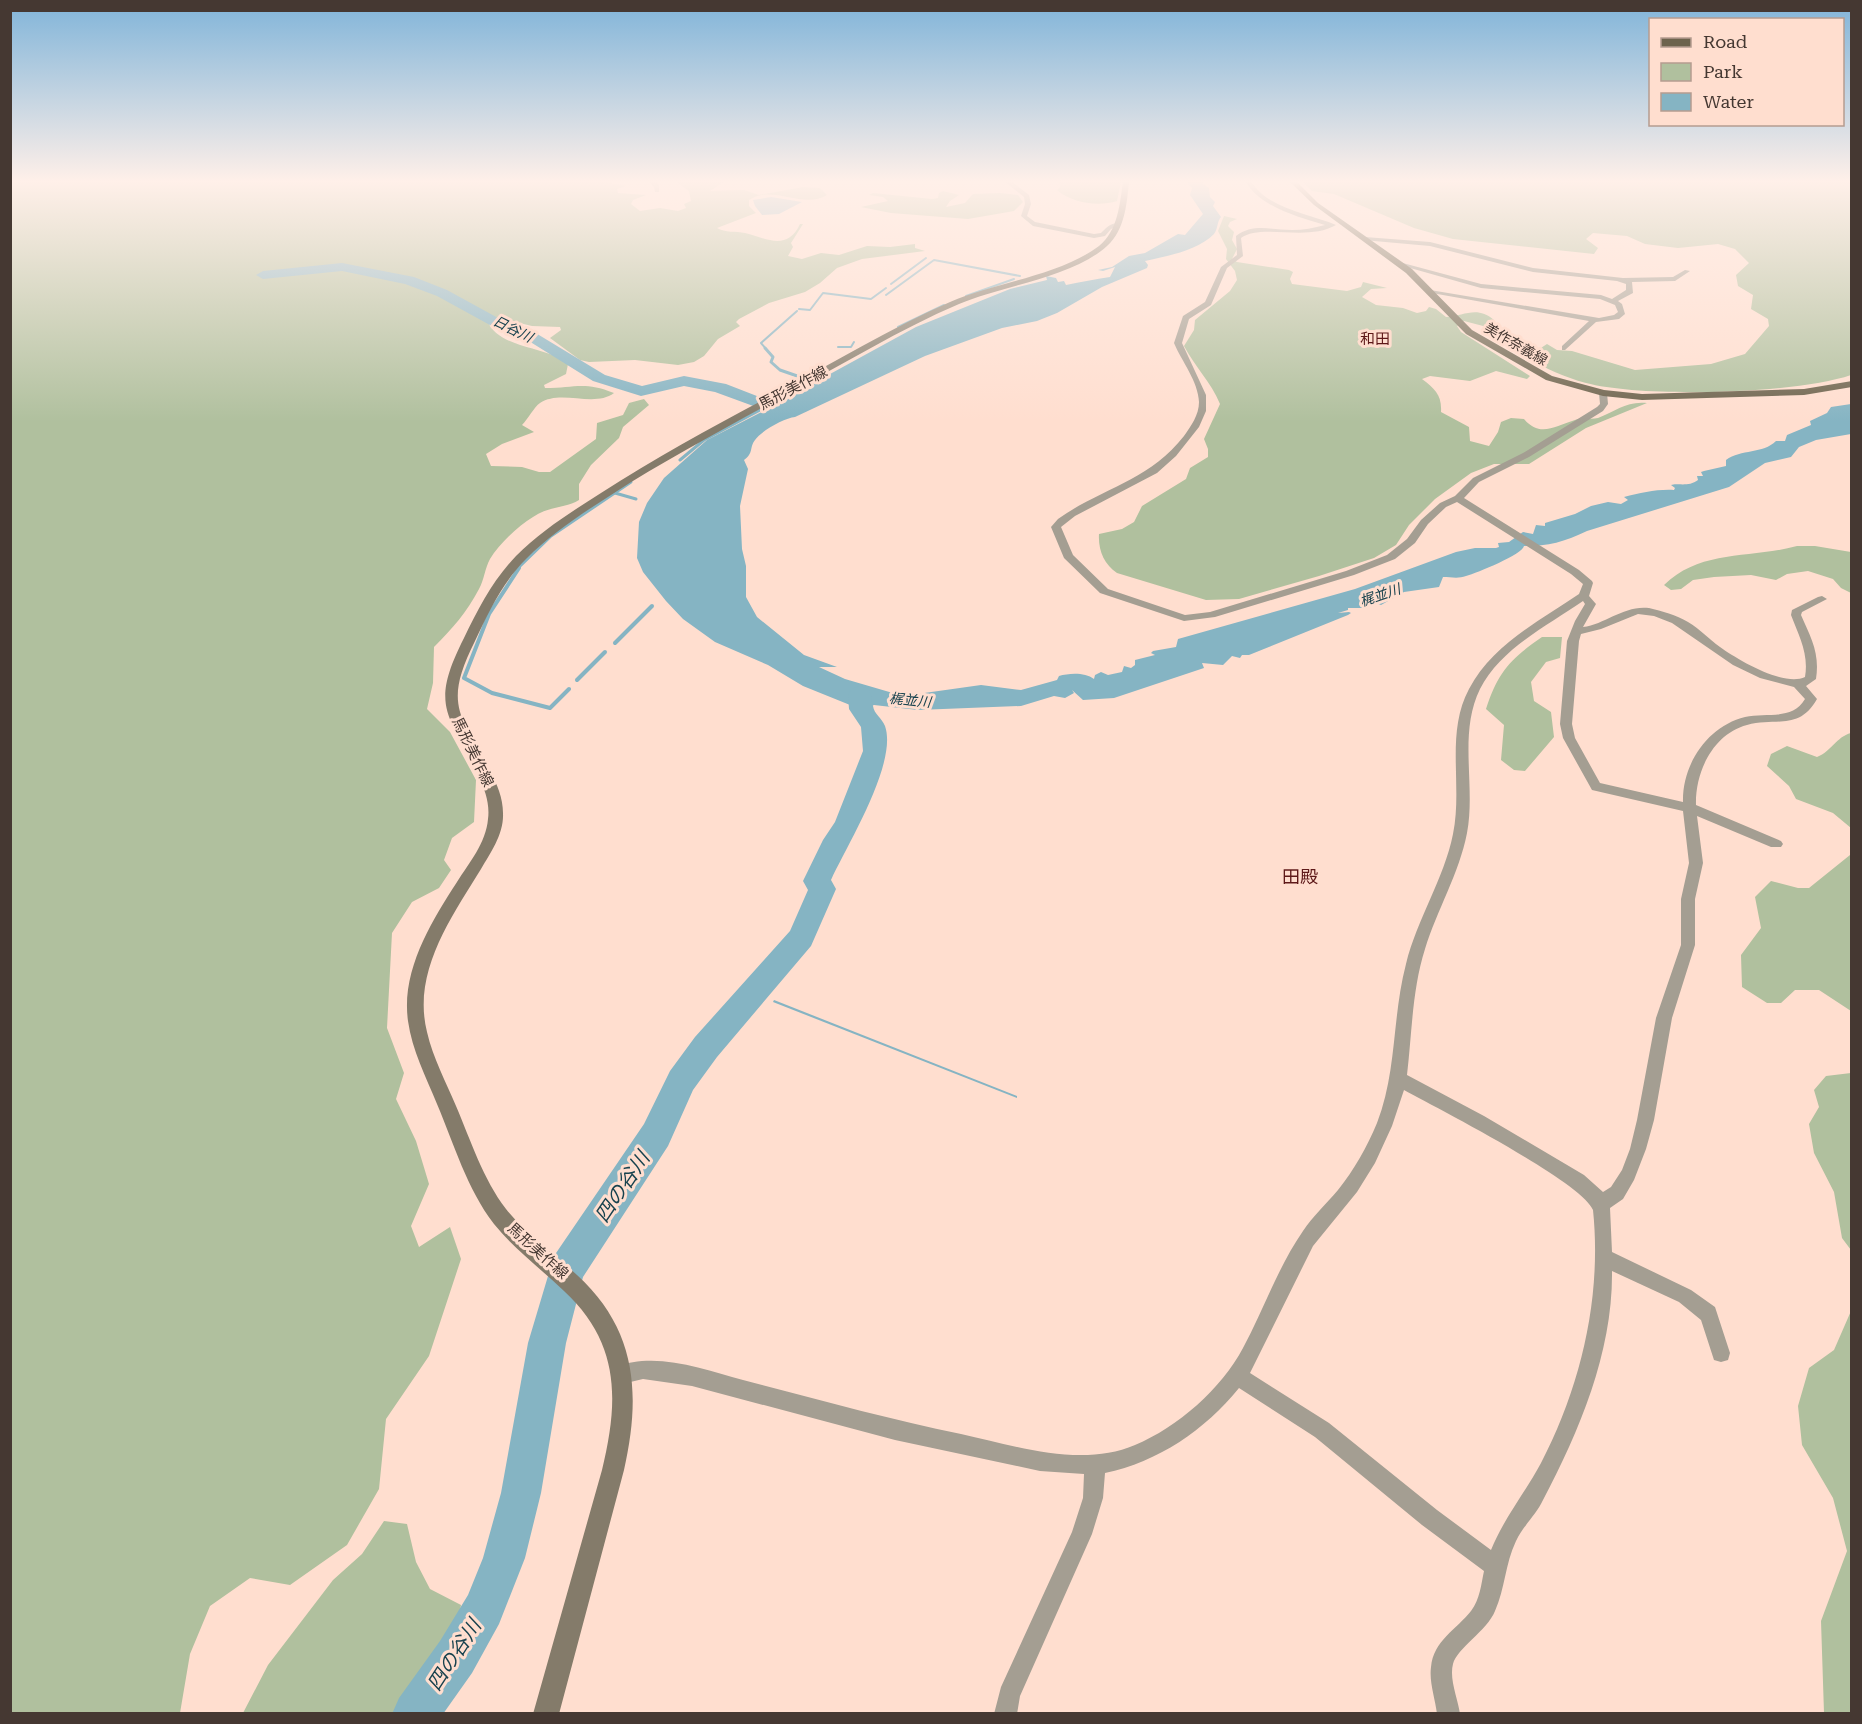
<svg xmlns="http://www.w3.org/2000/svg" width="1862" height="1724" font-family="'Roboto Serif','Noto Sans JP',serif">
  <rect width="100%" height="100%" fill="#ffdecf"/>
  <g fill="#b0c09e">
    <path d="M 11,181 L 601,181 L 626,186 L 617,189 L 618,193 L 646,195 L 633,200 L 631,204 L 640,211 L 660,208 L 678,211 L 686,208 L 684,204 L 691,201 L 689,191 L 675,181 L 725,181 L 710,191 L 744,190 L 759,195 L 803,187 L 820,188 L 827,195 C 803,210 773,184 749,200 L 749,206 L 756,213 L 717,228 C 725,233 736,231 745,233 C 766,238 787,252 800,224 L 803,224 L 791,243 L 793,247 L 788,256 L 802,259 L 821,253 L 839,255 L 867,246 L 890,247 L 915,244 L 915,248 L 925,251 L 862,259 L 837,268 L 820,283 L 805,292 L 769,303 L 739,319 L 736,322 L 740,326 L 718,339 L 704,356 L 694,362 L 678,365 L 635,360 L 589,362 L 580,360 L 550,338 L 561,330 L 560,327 L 532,326 L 498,318 L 487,320 C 499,350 546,345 568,364 L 566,374 L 544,385 L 545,388 C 575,388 584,381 614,393 C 594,408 561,389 540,403 C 534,407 528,419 522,425 L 534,432 L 502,444 L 486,454 L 491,466 L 522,467 L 539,472 L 550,472 L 596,439 L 597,423 L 623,415 L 629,403 L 644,399 L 649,405 L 623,427 L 619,438 L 591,465 L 579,484 L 579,500 C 566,508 549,506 533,517 C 518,526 499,544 490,559 C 485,568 484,580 479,589 C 467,612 452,629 434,647 L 433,683 L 427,709 L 450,732 L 476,780 L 474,822 L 452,838 L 444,860 L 451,870 L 439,888 L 412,902 L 392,933 L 387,1028 L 404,1073 L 396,1099 L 416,1141 L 429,1184 L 411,1226 L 419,1247 L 450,1227 L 461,1259 L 429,1356 L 386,1419 L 379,1489 L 347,1545 L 290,1585 L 250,1578 L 210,1606 L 190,1654 L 180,1713 L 11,1713 Z"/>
    <path d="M 1059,181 L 1121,181 L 1117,201 C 1098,207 1072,203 1057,190 L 1060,187 Z"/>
    <path d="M 1302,181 L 1851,181 L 1851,375 C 1796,394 1643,398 1586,383 C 1564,377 1546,369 1527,357 L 1547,344 L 1557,350 L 1572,351 L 1635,370 L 1711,364 L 1745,354 L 1769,326 L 1768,319 L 1751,309 L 1753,295 L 1738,286 L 1736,275 L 1749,263 L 1735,249 L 1718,244 L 1678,248 L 1645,244 L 1627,236 L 1593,233 L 1586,239 L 1598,248 L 1594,254 L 1453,239 L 1414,228 L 1334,194 L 1312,191 Z"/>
    <path d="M 943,191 L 959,195 L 950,201 L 946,207 L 965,203 L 973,194 L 1000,193 L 1018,195 L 1023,202 L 1014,211 L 968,219 L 891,213 L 861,207 L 888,201 L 883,197 L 869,195 L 873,193 L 932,199 L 938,198 L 939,193 Z"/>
    <path d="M 1224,216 L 1237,219 L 1230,222 L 1228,226 L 1234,232 L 1232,240 L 1237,249 L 1232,259 L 1237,262 L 1289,270 L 1293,272 L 1290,279 L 1292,284 L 1347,291 L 1361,287 L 1363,282 L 1387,288 L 1371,289 L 1362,297 L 1376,305 L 1403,308 L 1417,313 L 1426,311 L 1429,307 L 1436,309 L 1446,317 C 1464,316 1477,305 1494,320 L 1487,327 L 1464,321 L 1457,326 L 1461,332 L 1530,376 L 1527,379 L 1496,371 L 1470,381 L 1430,376 L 1422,379 C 1435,389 1442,395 1441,412 L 1469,427 L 1470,441 L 1489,446 L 1498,432 L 1501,422 L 1511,418 L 1524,419 C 1540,438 1555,426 1575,420 C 1582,417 1591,420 1598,418 C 1616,411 1626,401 1647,403 L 1586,428 L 1529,464 L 1494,464 L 1471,473 L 1435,499 L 1409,525 L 1396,545 L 1374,558 L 1319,576 L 1239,599 L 1206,600 L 1117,573 C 1104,564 1098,550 1099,534 L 1122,529 L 1134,522 L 1142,506 L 1186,479 L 1190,468 L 1208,457 L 1208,449 L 1204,439 L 1220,404 C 1211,382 1195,367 1184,346 L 1194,330 L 1195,320 L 1230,291 L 1237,280 L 1235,271 L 1226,259 L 1227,249 L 1218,231 Z"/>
    <path d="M 1797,546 L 1815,546 L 1851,552 L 1851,593 L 1841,588 L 1833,579 L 1808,571 L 1787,574 L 1776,580 L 1751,575 L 1714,577 L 1693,580 L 1681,589 L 1671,590 L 1664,585 C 1701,549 1750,559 1797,546 Z"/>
    <path d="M 1542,637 L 1562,637 L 1560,658 L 1546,662 L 1531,682 L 1534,701 L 1551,712 L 1554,737 L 1525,771 L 1514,770 L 1501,760 L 1504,725 L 1486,709 C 1498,672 1510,659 1542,637 Z"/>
    <path d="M 1851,733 L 1851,1011 L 1819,990 L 1795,990 L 1781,1003 L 1767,1003 L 1742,987 L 1741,955 L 1761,928 L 1755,897 L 1771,881 L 1798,888 L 1809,888 L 1850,855 L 1851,828 L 1833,813 L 1796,799 L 1789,786 L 1767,766 L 1771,754 L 1787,746 L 1817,757 C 1832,751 1836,737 1851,733 Z"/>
    <path d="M 1851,1073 L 1852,1073 L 1851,1250 L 1842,1238 L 1834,1192 L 1814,1153 L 1809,1124 L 1819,1107 L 1814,1090 L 1826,1076 Z"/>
    <path d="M 1851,1311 L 1851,1713 L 1824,1713 L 1821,1621 L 1847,1551 L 1833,1498 L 1802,1445 L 1798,1406 L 1809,1368 L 1834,1350 Z"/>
    <path d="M 384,1521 L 407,1524 L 416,1562 L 430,1589 L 461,1605 L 455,1640 L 404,1713 L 243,1713 L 268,1665 L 333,1580 L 362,1554 Z"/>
  </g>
  <g fill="#85b4c3">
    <path d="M 1186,181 L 1204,181 L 1203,184 L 1209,188 L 1210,197 L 1215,202 L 1213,206 L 1221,217 C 1217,221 1218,229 1214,234 C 1197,251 1167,256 1145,261 L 1148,265 L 1147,268 L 1102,287 L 1057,313 L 1037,321 L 1002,328 L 925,356 L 795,417 C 785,418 762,430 755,440 C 749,448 754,453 744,460 L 748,469 L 740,506 L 742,549 L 746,566 L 746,597 L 757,617 L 804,655 L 837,667 L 819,667 L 845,679 L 903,696 L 981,685 L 1021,690 L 1057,680 L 1059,676 C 1069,673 1085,672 1094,679 L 1095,675 L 1101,672 L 1108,675 L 1122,672 L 1124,666 L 1131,668 L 1135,665 L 1135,660 L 1155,655 L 1151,653 L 1153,651 L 1176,647 L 1178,639 L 1355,589 L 1456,552 L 1475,548 L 1496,548 L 1499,547 L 1498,543 L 1509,542 L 1523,532 L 1533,534 L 1536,525 L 1545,526 L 1545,523 L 1575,514 L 1591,506 L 1608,502 L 1621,504 L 1628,500 L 1624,497 C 1641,493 1657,489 1674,490 L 1675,488 L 1671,485 C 1680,483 1689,487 1698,480 L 1697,476 L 1703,476 L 1701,472 L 1704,471 L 1726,466 L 1726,460 C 1741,449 1763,454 1776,441 L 1785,441 L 1787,435 L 1811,425 L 1810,421 L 1827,413 L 1831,407 L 1851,404 L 1851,434 L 1816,440 L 1799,447 L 1791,457 L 1765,463 L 1729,487 L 1587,531 C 1564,542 1549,546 1524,546 C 1523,554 1477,573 1466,576 C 1458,579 1451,577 1443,577 L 1439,587 L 1404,592 L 1381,605 L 1376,603 L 1365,608 L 1348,608 L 1348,610 L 1338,613 L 1349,612 L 1351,613 L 1348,615 L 1249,655 L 1242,655 L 1240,658 L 1232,656 L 1223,665 L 1202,663 L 1204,668 L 1114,698 L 1083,700 L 1072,690 L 1074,693 L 1065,698 L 1054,696 L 1021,706 L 918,710 L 874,705 L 867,708 L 855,707 L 803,686 L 768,665 L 715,642 L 683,619 L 666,601 L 643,572 L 637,558 L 639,522 L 647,503 L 664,478 L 707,440 L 789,398 L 788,397 L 916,327 L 1010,289 L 1047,280 L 1046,276 L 1056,278 L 1058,282 L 1064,281 L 1066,285 C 1081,282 1095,279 1110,277 L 1115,267 L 1103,271 L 1098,270 L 1112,267 L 1129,256 L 1145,253 L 1178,234 L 1185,235 L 1203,214 L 1190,195 L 1192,188 Z"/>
    <path d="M 771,197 L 802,202 L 779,214 L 762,215 L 755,206 L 753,200 Z"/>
    <path d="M 774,1000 L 1017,1096 L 1017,1098 L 773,1002 Z"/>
  </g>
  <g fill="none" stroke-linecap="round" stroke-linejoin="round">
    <g stroke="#85b4c3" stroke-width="2">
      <path d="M 891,284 L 926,258"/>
      <path d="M 886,295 L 934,260 L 1020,276"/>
      <path d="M 966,296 L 1014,279"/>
      <path d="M 799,309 L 810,310 L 823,293 L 871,299 L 886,288"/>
      <path d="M 898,327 L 944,305"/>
      <path d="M 838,347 L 851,347 L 854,342"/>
      <path d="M 767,350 L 761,343 L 797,311"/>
    </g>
    <g stroke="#85b4c3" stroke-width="3">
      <path d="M 765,348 L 773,357 L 771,362 L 780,370 L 803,378"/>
      <path d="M 680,460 L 704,440 L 812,382"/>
      <path d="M 615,493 L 636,499"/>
      <path d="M 517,569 L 551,536 L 631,482"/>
    </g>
    <g stroke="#85b4c3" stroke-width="4">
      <path d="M 519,568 L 489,614 L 464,678 L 492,693 L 550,708 L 569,689"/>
      <path d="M 615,643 L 652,606"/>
      <path d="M 577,680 L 605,652"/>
    </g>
    <g fill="#85b4c3" fill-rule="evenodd">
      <path d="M 342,263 L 414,277 L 447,290 L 509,324 L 534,332 L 605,375 L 642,386 L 684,376 L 726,384 L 762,398 L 764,402 L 756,407 L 715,392 L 684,386 L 641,396 L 593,381 L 524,338 L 499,330 L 437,296 L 405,284 L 342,271 L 263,279 L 256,275 L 263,271 Z"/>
      <path d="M 860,686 L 868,689 C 872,695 871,699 873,706 C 874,714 882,718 885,726 C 898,763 847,845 831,880 L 836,889 L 811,946 L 717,1057 L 693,1090 L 668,1146 L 583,1277 L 566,1343 L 541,1493 L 525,1558 L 499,1624 L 472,1673 L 443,1714 L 392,1714 L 399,1698 L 440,1641 L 468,1595 L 483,1558 L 501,1493 L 528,1343 L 554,1256 L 644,1124 L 670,1071 L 695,1037 L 790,931 L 808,890 L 803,881 L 823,840 L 835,822 L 863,751 L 861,727 L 849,709 L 848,694 L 852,689 Z"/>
    </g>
    <g fill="#a49e92" fill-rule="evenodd">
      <path d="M 648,181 L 655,181 L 659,185 L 659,192 L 655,192 L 654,187 Z"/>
      <path d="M 1004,181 L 1011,181 L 1029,195 L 1031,204 L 1027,216 L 1035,222 L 1094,234 L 1101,233 C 1106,228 1113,220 1120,225 L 1111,229 L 1105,236 L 1094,238 L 1033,226 L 1021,216 L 1025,204 L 1024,197 Z"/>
      <path d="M 1245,181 L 1251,181 C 1267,209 1310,214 1336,225 C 1307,242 1261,223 1241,238 L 1243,256 L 1227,268 L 1211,305 L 1189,319 L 1182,343 L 1206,395 L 1206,411 L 1199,427 L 1176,456 L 1157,473 L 1075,516 L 1061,527 L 1073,555 L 1108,589 L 1185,615 L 1210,612 L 1346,571 L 1387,555 L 1407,539 L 1421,520 L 1440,503 L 1455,496 L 1473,478 L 1523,453 L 1597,407 L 1600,404 L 1599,393 L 1603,391 L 1607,393 L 1608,404 L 1603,411 L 1529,457 L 1479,482 L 1464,498 L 1579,570 L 1592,581 L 1593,583 L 1589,596 L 1596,604 L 1583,627 C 1606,624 1624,605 1649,608 C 1662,611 1676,615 1688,622 C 1700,629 1709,639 1720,647 C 1738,660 1784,687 1805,677 C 1809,654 1799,636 1791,615 L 1792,610 L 1818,597 L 1822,596 L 1827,599 L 1802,612 L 1801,615 C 1811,638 1820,653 1816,679 L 1806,686 L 1817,699 C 1799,731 1776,717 1747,725 C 1713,734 1695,772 1696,805 L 1781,841 L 1783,844 L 1781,847 L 1771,847 L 1697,816 L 1703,863 L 1695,899 L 1695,945 L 1672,1018 L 1654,1120 L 1646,1149 L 1634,1180 L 1623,1199 L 1610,1208 L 1612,1252 L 1691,1290 L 1715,1307 L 1730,1353 L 1728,1360 L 1721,1362 L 1714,1360 L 1701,1320 L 1679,1302 L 1612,1271 C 1613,1351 1580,1430 1543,1500 C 1536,1515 1523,1526 1516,1541 C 1505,1564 1505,1589 1495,1611 C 1487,1631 1457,1648 1453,1664 C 1449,1679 1458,1699 1460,1714 L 1437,1714 C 1435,1698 1429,1682 1431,1667 C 1433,1641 1457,1629 1471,1611 C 1480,1599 1481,1585 1484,1571 L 1422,1525 L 1315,1437 L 1239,1388 C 1205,1430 1158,1462 1105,1473 L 1103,1498 L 1092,1534 L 1020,1696 L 1017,1714 L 994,1714 L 1001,1687 L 1072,1532 L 1083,1498 L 1084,1474 L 1040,1471 L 895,1440 L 692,1386 L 643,1379 L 622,1384 L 615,1381 L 612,1374 L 615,1367 C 656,1351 703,1369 743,1380 C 816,1399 888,1419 961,1434 C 1016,1446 1081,1468 1135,1445 C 1178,1427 1221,1389 1243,1348 C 1264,1309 1278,1267 1303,1231 C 1313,1216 1326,1204 1338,1190 C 1354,1170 1367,1147 1377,1123 C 1397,1072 1392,1017 1406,964 C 1417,919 1444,879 1453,834 C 1463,786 1445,734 1469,689 C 1492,645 1539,621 1579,594 L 1583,584 L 1571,574 L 1457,502 L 1446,507 L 1428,524 L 1415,543 L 1395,559 L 1354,575 L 1215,617 L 1184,621 L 1100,593 L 1064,558 L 1051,527 L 1058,519 C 1103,487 1148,482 1184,436 C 1191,426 1199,415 1199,402 C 1198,381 1182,362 1174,343 L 1183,316 L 1205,302 L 1221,267 L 1237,255 L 1236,236 C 1253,223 1272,230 1292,230 C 1303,230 1314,228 1325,225 C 1298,217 1260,207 1245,181 ZM 1583,601 L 1585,604 L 1575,621 L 1567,641 L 1560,724 L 1563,738 L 1592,790 L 1683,811 L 1689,863 L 1681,899 L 1681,945 L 1656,1018 L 1637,1120 L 1630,1149 L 1622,1170 L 1611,1187 L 1603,1192 L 1584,1175 L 1484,1116 L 1407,1075 C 1412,1033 1412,990 1425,949 C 1437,910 1459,874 1467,833 C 1476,786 1458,734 1480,689 C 1500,649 1547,626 1583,601 ZM 1638,614 L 1654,616 L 1672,623 L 1733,665 L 1760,678 L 1794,687 L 1805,699 C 1792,721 1766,712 1745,717 C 1708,726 1682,764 1683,802 L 1600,783 L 1575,738 L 1572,724 L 1579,641 L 1581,634 L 1601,629 ZM 1404,1090 C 1437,1108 1582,1182 1593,1210 C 1602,1297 1581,1386 1541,1463 C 1525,1493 1504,1518 1491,1550 L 1437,1510 L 1329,1423 L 1250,1373 L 1313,1246 L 1357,1192 L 1375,1163 L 1392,1126 Z"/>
      <path d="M 1365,237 L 1430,242 L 1533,268 L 1623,278 L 1673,277 L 1685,270 L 1690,271 L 1675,281 L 1632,282 L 1633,293 L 1618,301 L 1622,304 L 1625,314 L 1619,319 L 1596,322 L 1565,350 L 1562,350 L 1562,346 L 1589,321 L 1426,292 L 1430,290 L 1599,318 L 1614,315 L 1618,312 L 1615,305 L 1600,299 L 1481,288 L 1396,264 L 1399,262 L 1481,284 L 1601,295 L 1612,299 L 1626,290 L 1626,284 L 1617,281 L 1533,272 L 1430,246 L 1363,240 Z"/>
    </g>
    <path fill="#847b6a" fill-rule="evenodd" d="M 1123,181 L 1129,181 C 1127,203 1125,230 1107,246 C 1073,277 1002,286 959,304 C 900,329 844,364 787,394 C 728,427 668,458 611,495 C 581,514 551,534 526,559 C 503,582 489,611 475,641 C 443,705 460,714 490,771 C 497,784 503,798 503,813 C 504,834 491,852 481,869 C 451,918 412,972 427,1032 C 433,1058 446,1082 456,1106 C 471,1141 483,1179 506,1209 C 527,1235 553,1253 577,1275 C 637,1330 641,1394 624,1470 L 559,1714 L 533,1714 L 602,1470 C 619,1400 620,1343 564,1291 C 540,1268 514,1249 494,1224 C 467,1189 454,1144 437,1104 C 426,1077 412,1050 408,1021 C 401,971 431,922 457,882 C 469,863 486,843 488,819 C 490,804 485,790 479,777 C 450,714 428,709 464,638 C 478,609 493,580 516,556 C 541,531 571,512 601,493 C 658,456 718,424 778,392 C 835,362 891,328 950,302 C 996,282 1059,276 1099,246 C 1118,231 1120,203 1123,181 Z"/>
    <path fill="#6d634d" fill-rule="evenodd" d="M 1289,181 L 1296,181 L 1318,203 L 1412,269 L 1472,330 L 1552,376 L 1604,390 L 1642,394 L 1804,389 L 1852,381 L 1852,387 L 1804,395 L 1642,400 L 1603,396 L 1546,380 L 1466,334 L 1406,273 L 1314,205 Z"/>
  </g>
  <linearGradient id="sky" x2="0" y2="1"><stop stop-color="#80b4d9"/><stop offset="0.43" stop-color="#fff0e9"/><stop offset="1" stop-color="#fff0e9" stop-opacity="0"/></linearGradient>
  <rect width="1862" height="422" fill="url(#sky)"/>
  <g text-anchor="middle" stroke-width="6" stroke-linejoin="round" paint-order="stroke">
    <g font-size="14" font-style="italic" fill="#18424e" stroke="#ffdecf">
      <text transform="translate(513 329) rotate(26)" y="5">日谷川</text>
      <text transform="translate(1380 595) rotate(-19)" y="5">梶並川</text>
      <text transform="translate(910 700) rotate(6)" y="5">梶並川</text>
    </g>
    <g font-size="14" fill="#453832" stroke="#ffdecf">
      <text transform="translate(1516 344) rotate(30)" y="5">美作奈義線</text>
    </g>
    <g font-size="15" fill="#5e1919" stroke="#ffdecf">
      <text x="1375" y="344">和田</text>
    </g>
    <g font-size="15" fill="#453832" stroke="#ffdecf">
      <text transform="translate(793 388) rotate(-28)" y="5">馬形美作線</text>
      <text transform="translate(473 752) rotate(64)" y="5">馬形美作線</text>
      <text transform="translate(538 1251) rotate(42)" y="5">馬形美作線</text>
    </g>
    <g font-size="18" fill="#5e1919" stroke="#ffdecf">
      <text x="1300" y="883">田殿</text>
    </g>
    <g font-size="20" font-style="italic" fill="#18424e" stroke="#ffdecf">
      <text transform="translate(622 1187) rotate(-56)" y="7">四の谷川</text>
      <text transform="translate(454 1655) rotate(-57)" y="7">四の谷川</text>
    </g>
  </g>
  <rect width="1862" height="1724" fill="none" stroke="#453832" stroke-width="24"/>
  <rect x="1649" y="18" width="195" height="108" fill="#ffdecf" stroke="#b59c90" stroke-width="1.5"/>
  <rect x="1661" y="38" width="30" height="9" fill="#6d634d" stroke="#b59c90" stroke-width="1.5"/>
  <text x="1703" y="48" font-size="18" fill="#453832">Road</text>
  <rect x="1661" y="63" width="30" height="18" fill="#b0c09e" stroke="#b59c90" stroke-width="1.5"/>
  <text x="1703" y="78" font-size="18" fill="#453832">Park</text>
  <rect x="1661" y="93" width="30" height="18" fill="#85b4c3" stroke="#b59c90" stroke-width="1.5"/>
  <text x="1703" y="108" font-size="18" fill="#453832">Water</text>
</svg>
